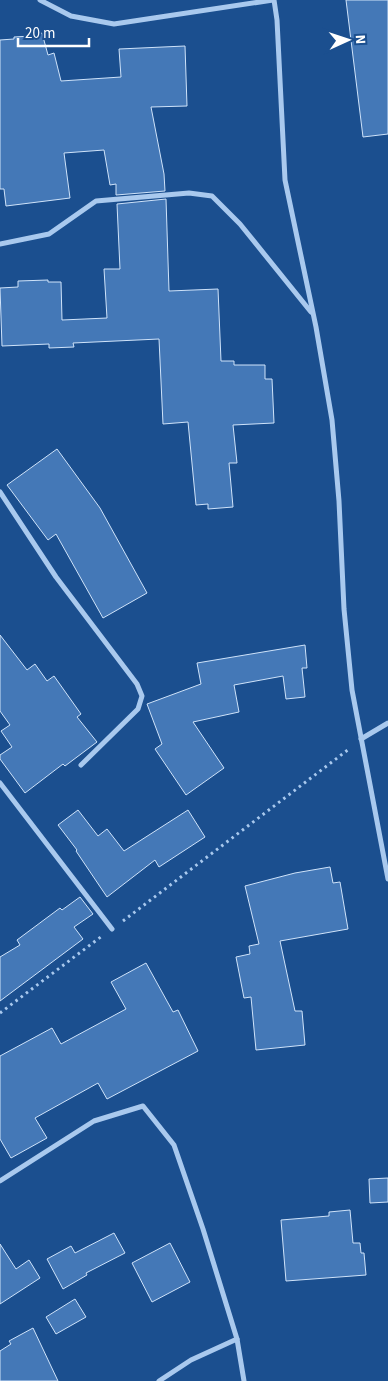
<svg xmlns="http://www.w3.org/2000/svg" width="388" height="1381" font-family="'Source Sans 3',sans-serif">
  <rect width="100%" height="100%" fill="#1b4f8f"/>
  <g fill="#4478b7" stroke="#cfe3fa">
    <path d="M 346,0 L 388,0 L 388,134 L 363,137 Z"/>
    <path d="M 42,33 L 48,55 L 54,53 L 61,81 L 121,77 L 119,49 L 185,46 L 187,106 L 151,107 L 164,174 L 165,191 L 116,195 L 116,184 L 110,185 L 104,150 L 64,153 L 70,198 L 6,206 L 4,189 L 0,189 L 0,40 L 14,39 L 14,37 L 32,36 Z"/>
    <path d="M 166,199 L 169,291 L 218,289 L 221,361 L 234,361 L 234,365 L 265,365 L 265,379 L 272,379 L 274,423 L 233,425 L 237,463 L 229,463 L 233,507 L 208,509 L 208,504 L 196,505 L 188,422 L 163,424 L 159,339 L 73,343 L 74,347 L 49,348 L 49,344 L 2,346 L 0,288 L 18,287 L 18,281 L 48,280 L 48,282 L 61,282 L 62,320 L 107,318 L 104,269 L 120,269 L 117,204 Z"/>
    <path d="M 57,449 L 100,508 L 147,593 L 103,618 L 56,534 L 48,540 L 7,485 Z"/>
    <path d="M 0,635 L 27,670 L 35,664 L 47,681 L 54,676 L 81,714 L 77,717 L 97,742 L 65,766 L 63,764 L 25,793 L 0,759 L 0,755 L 12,747 L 1,731 L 10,725 L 0,711 Z"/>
    <path d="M 305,645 L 307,668 L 302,668 L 305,697 L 286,699 L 283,676 L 234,685 L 239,712 L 193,722 L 224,768 L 186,795 L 155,749 L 162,744 L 147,704 L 201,684 L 197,663 Z"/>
    <path d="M 78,810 L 98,836 L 107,829 L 124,851 L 188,810 L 205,837 L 159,867 L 155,860 L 107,897 L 76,851 L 77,850 L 58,825 Z"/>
    <path d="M 330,867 L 333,883 L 340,882 L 348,929 L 280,941 L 295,1011 L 302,1011 L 305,1045 L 256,1050 L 251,997 L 244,998 L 236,957 L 250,954 L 249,946 L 259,944 L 245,886 L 295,873 Z"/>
    <path d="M 80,897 L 93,914 L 74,927 L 83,939 L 0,1001 L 0,957 L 20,945 L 17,940 L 60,908 L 62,910 Z"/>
    <path d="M 146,963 L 173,1012 L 178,1010 L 198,1051 L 107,1099 L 98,1083 L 35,1118 L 47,1138 L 11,1158 L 0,1139 L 0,1056 L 52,1028 L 61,1044 L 126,1009 L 111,982 Z"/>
    <path d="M 388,1178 L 388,1202 L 370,1203 L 369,1179 Z"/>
    <path d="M 350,1210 L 353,1243 L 360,1243 L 361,1253 L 364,1253 L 366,1275 L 286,1281 L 281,1220 L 329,1216 L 329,1212 Z"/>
    <path d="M 114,1233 L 125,1253 L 86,1273 L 87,1275 L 63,1289 L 47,1259 L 71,1246 L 75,1253 Z"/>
    <path d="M 170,1243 L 190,1282 L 152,1302 L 132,1263 Z"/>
    <path d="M 0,1244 L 16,1269 L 29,1260 L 40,1278 L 0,1304 Z"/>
    <path d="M 75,1299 L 86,1317 L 56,1334 L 46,1317 Z"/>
    <path d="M 33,1328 L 58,1381 L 0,1381 L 0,1351 L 11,1344 L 9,1341 Z"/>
  </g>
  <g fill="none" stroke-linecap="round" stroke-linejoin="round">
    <g stroke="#a9c9ee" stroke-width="3" stroke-dasharray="2.5 4" stroke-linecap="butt">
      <path d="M 123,921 L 349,749"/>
      <path d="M 0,1013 L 102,936"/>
    </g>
    <g stroke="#a9c9ee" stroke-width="5">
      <path d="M 40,0 L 71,16 L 114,24 L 273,0"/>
      <path d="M 274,0 L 277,20 L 285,180 L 316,327 L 332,420 L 339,501 L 344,609 L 352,690 L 388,879"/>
      <path d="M 0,244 L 49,234 L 96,201 L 189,193 L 212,196 L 240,224 L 311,312"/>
      <path d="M 0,492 L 56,577 L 137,684 L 142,696 L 138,709 L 81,765"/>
      <path d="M 361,739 L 388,723"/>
      <path d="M 0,783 L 112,929"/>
      <path d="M 0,1181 L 94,1121 L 143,1106 L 174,1145 L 203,1229 L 237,1339 L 244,1381"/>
      <path d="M 159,1381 L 191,1360 L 237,1339"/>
    </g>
  </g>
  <g transform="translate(348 40) rotate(87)" stroke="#1b4f8f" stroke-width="4" paint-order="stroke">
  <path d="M0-4L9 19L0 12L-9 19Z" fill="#ffffff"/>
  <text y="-8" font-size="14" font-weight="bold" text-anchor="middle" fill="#ffffff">N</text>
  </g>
  <path d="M18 38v8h71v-8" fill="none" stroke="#ffffff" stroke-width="2.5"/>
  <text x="25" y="38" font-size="15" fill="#ffffff" stroke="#1b4f8f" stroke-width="4" paint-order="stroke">20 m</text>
</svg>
